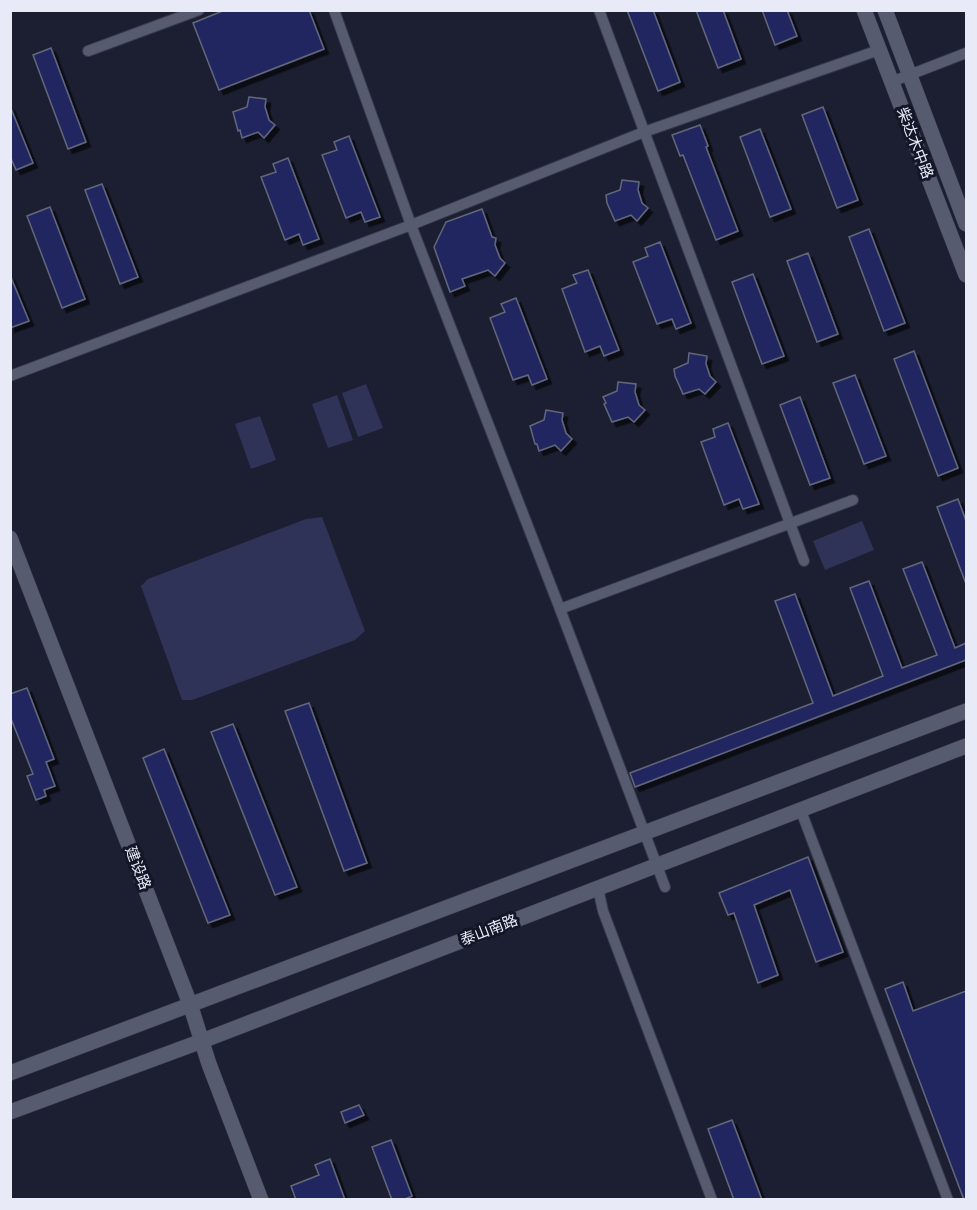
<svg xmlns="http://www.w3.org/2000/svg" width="977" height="1210" font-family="'Golos Text','Noto Sans SC',sans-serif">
  <defs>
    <filter id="shadow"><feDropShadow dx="4.5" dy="4.5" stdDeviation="0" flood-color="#0009"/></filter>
  </defs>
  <rect width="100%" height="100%" fill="#1c1f31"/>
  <g fill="#2e3357">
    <path d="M 366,384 L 383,428 L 358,437 L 342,393 Z"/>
    <path d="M 337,395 L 353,440 L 328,448 L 312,404 Z"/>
    <path d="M 260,416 L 276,460 L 251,469 L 235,424 Z"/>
    <path d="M 322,517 L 365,631 L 355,640 L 192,700 L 182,700 L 141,586 L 148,579 L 306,519 Z"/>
    <path d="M 862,521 L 874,550 L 825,570 L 813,541 Z"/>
  </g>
  <g fill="#232760" stroke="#62677c" stroke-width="1.5" filter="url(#shadow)">
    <path d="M 225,10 L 309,10 L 324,49 L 219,90 L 193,23 Z"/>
    <path d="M 627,10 L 653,10 L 680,82 L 658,91 Z"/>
    <path d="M 696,10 L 723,10 L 741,59 L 718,68 Z"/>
    <path d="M 762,10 L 787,10 L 797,36 L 775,45 Z"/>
    <path d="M 51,48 L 86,142 L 68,149 L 33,55 Z"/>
    <path d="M 249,97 L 266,99 L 265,107 L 269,120 L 275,125 L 264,138 L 258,132 L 242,138 L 240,130 L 238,131 L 233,112 L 247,107 Z"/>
    <path d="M 10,106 L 33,163 L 16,170 L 10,156 Z"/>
    <path d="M 823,107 L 858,200 L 837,208 L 802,115 Z"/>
    <path d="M 700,125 L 708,146 L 706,147 L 738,231 L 716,240 L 683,155 L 680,156 L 672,135 Z"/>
    <path d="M 760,129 L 791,209 L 770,217 L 740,137 Z"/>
    <path d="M 349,136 L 380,217 L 365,222 L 361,212 L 346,218 L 322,155 L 337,150 L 334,142 Z"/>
    <path d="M 288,158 L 319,239 L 303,245 L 299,234 L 285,240 L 261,177 L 276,172 L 273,164 Z"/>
    <path d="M 622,180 L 639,182 L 638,190 L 642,203 L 648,208 L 637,221 L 631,215 L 615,221 L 607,203 L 606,195 L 620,190 Z"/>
    <path d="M 102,184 L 138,277 L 120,284 L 85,190 Z"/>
    <path d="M 50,207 L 85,299 L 62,308 L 27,216 Z"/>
    <path d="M 482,209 L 492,237 L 496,238 L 495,245 L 500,258 L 505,263 L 495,276 L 488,270 L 462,279 L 465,286 L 450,292 L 434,247 L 446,222 Z"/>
    <path d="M 869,229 L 905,323 L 884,331 L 849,237 Z"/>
    <path d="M 660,242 L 691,323 L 676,329 L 672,319 L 657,324 L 633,262 L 648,256 L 645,248 Z"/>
    <path d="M 808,253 L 838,334 L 817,342 L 787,261 Z"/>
    <path d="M 588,270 L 619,350 L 604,356 L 600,346 L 585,352 L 562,289 L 577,283 L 573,275 Z"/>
    <path d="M 753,274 L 784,356 L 762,364 L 732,282 Z"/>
    <path d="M 10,275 L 29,321 L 10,328 Z"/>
    <path d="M 516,298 L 547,379 L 532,385 L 528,375 L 513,380 L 490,318 L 505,312 L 501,304 Z"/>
    <path d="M 914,351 L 958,468 L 938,476 L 894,359 Z"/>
    <path d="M 689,353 L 707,356 L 706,364 L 710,376 L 716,382 L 705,394 L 699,389 L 683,394 L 675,376 L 674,369 L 688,363 Z"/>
    <path d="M 855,375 L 886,456 L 864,464 L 833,383 Z"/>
    <path d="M 618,382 L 636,384 L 635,392 L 639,405 L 645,410 L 634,422 L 628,417 L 612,422 L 604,404 L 606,403 L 603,397 L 617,391 Z"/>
    <path d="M 800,397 L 830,478 L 810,485 L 780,405 Z"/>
    <path d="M 546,410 L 563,413 L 562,420 L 566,433 L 572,439 L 561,451 L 555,445 L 539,451 L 537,444 L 535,444 L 530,426 L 544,420 Z"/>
    <path d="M 728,423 L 759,504 L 743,509 L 739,499 L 724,505 L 701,442 L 715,437 L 713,429 Z"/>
    <path d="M 958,499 L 966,521 L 966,584 L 937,507 Z"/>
    <path d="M 922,562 L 955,648 L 966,643 L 966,660 L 635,787 L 630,773 L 813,703 L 775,601 L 795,594 L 833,696 L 883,676 L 850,588 L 869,581 L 902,668 L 937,655 L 903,569 Z"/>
    <path d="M 27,688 L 54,759 L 46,762 L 55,786 L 44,790 L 46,796 L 36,800 L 27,776 L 33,774 L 10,716 L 10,694 Z"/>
    <path d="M 309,703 L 367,863 L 344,871 L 285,711 Z"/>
    <path d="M 233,724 L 297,887 L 275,895 L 211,732 Z"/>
    <path d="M 164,749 L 230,915 L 208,923 L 143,758 Z"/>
    <path d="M 808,857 L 843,952 L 816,962 L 790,890 L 754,905 L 778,975 L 758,983 L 734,913 L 728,915 L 719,893 Z"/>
    <path d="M 903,982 L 913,1011 L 966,991 L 966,1200 L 964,1200 L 885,989 Z"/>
    <path d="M 359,1105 L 364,1115 L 345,1123 L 341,1112 Z"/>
    <path d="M 732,1120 L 762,1200 L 734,1200 L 708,1129 Z"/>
    <path d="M 391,1140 L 412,1196 L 403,1200 L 392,1200 L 372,1147 Z"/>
    <path d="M 330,1159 L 345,1200 L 296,1200 L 291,1186 L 319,1175 L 315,1165 Z"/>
  </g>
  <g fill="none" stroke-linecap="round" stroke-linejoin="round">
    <g stroke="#383a49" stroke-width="12">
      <g id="street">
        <path d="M 334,10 L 411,225 L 560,609 L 665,887"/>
        <path d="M 599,10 L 804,561"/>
        <path d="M 88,51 L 199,10"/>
        <path d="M 891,82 L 966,53"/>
        <path d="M 10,376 L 411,225 L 644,132 L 879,50"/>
        <path d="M 560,609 L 853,500"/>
        <path d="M 801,811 L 948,1200"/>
        <path d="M 598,888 L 603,911 L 712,1200"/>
      </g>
    </g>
    <g stroke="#383a49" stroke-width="16">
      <g id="secondary">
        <path d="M 864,10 L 966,275"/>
        <path d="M 885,10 L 966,224"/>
        <path d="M 10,538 L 190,1004 L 209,1064 L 261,1200"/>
        <path d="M 10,1073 L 966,711"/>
        <path d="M 10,1112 L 202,1041 L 966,746"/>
      </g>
    </g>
    <use href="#street" stroke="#575b70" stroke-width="10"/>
    <use href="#secondary" stroke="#575b70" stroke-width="15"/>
  </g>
  <g text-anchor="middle" stroke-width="6" stroke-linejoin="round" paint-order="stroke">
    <g font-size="15" fill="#e8ebf7" stroke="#131627">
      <text transform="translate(915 143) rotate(69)" y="5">柴达木中路</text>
      <text transform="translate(138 868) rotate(69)" y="5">建设路</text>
      <text transform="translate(489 930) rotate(-21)" y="5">泰山南路</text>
    </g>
  </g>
  <rect width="977" height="1210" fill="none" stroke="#e8ebf7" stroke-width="24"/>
</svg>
